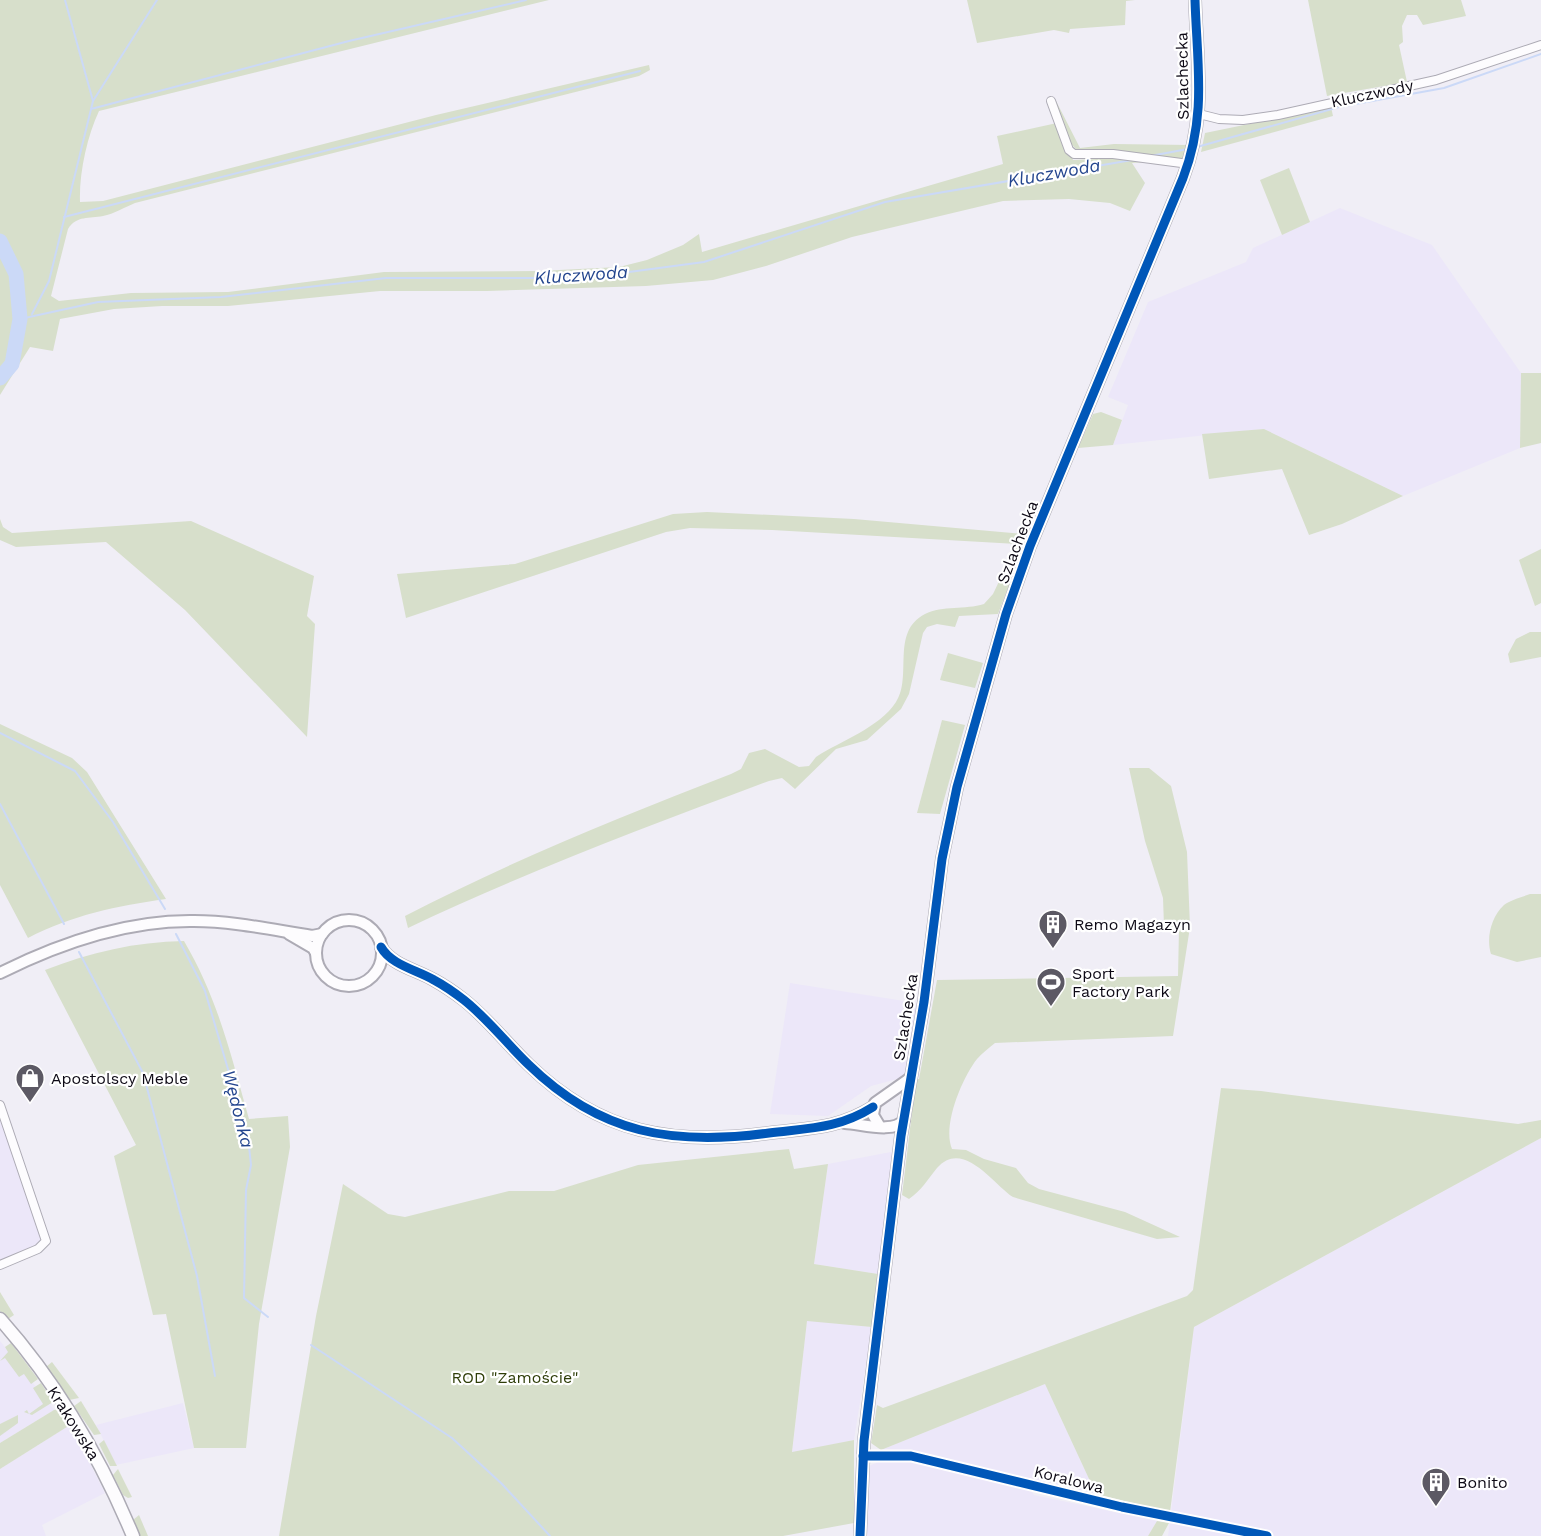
<svg xmlns="http://www.w3.org/2000/svg" width="1541" height="1536" font-family="'Work Sans',sans-serif">
  <rect width="100%" height="100%" fill="#f0eef6"/>
  <g fill="#ece7f9">
    <path d="M 1340,208 L 1432,245 L 1521,373 L 1520,448 L 1403,496 L 1264,429 L 1113,445 L 1128,405 L 1108,397 L 1148,302 L 1246,262 L 1253,248 Z"/>
    <path d="M 790,983 L 917,1003 L 905,1077 L 871,1086 L 828,1116 L 770,1114 Z"/>
    <path d="M 0,1116 L 41,1237 L 38,1244 L 0,1261 Z"/>
    <path d="M 1541,1138 L 1541,1536 L 1168,1536 L 1194,1327 Z"/>
    <path d="M 896,1151 L 878,1274 L 814,1264 L 828,1164 Z"/>
    <path d="M 807,1320 L 872,1327 L 854,1440 L 792,1453 Z"/>
    <path d="M 0,1341 L 54,1410 L 0,1443 Z"/>
    <path d="M 1045,1384 L 1096,1494 L 928,1455 L 881,1450 Z"/>
    <path d="M 183,1403 L 194,1448 L 116,1465 L 96,1425 Z"/>
    <path d="M 70,1425 L 105,1493 L 42,1525 L 46,1536 L 0,1536 L 0,1469 Z"/>
    <path d="M 885,1459 L 921,1461 L 1029,1488 L 1034,1495 L 1157,1521 L 1148,1536 L 864,1536 L 865,1475 L 869,1466 Z"/>
  </g>
  <g fill="#d7dfcb">
    <path d="M 0,0 L 549,0 L 99,111 C 87,137 79,173 80,202 L 103,201 L 436,115 L 649,65 L 650,70 L 639,76 L 135,203 C 125,207 114,214 103,216 C 89,219 77,215 68,229 L 51,296 L 59,301 L 131,293 L 228,292 L 384,272 L 539,271 L 619,267 L 647,260 L 683,245 L 699,234 L 702,252 L 1003,164 L 997,136 L 1057,123 L 1073,160 L 1121,158 L 1146,162 L 1132,163 L 1145,183 L 1130,211 L 1110,203 L 1069,199 L 1003,201 L 852,237 L 766,266 L 713,280 L 646,286 L 487,291 L 380,291 L 228,306 L 162,306 L 114,309 L 60,319 L 53,351 L 30,347 L 0,395 Z"/>
    <path d="M 967,0 L 1135,0 L 1126,1 L 1125,25 L 1070,29 L 1069,33 L 1054,30 L 977,43 Z"/>
    <path d="M 1308,0 L 1461,0 L 1466,16 L 1423,25 L 1417,15 L 1407,15 L 1402,26 L 1403,42 L 1399,45 L 1407,82 L 1327,96 Z"/>
    <path d="M 1052,99 L 1055,99 L 1080,148 L 1114,144 L 1190,145 L 1185,160 L 1114,150 L 1079,152 L 1071,144 Z"/>
    <path d="M 1331,107 L 1333,116 L 1201,152 L 1205,133 Z"/>
    <path d="M 1289,168 L 1310,222 L 1282,235 L 1260,180 Z"/>
    <path d="M 1521,373 L 1541,373 L 1541,443 L 1520,448 Z"/>
    <path d="M 1101,412 L 1122,420 L 1113,445 L 1078,448 L 1093,414 Z"/>
    <path d="M 1264,429 L 1403,496 L 1342,524 L 1309,535 L 1282,469 L 1209,479 L 1202,434 Z"/>
    <path d="M 707,512 L 854,519 L 1025,534 L 1018,543 L 1024,546 L 998,614 L 959,616 L 955,627 L 937,624 L 927,627 L 923,633 L 909,694 L 901,709 L 867,740 L 836,749 L 795,789 L 782,778 L 769,781 C 646,827 526,872 408,928 L 405,916 C 511,861 620,817 731,774 L 741,769 L 749,753 L 765,749 L 799,767 L 809,766 L 816,757 C 842,740 879,728 896,702 C 913,676 890,632 925,614 C 943,605 965,610 984,604 L 993,594 L 1017,544 L 772,530 L 690,528 L 666,532 L 406,618 L 397,574 L 515,564 L 673,514 Z"/>
    <path d="M 0,519 L 3,527 L 12,533 L 191,521 L 314,576 L 307,616 L 315,624 L 307,737 L 185,610 L 106,542 L 16,547 L 0,540 Z"/>
    <path d="M 1541,549 L 1541,603 L 1535,606 L 1519,560 Z"/>
    <path d="M 1530,632 L 1541,632 L 1541,657 L 1510,663 L 1508,654 L 1516,639 Z"/>
    <path d="M 948,653 L 983,663 L 975,688 L 940,680 Z"/>
    <path d="M 942,720 L 965,725 L 940,814 L 917,813 Z"/>
    <path d="M 0,724 L 72,758 L 87,772 L 166,899 C 117,906 72,915 28,938 L 0,885 Z"/>
    <path d="M 1129,768 L 1149,768 L 1171,786 L 1187,852 L 1190,927 L 1173,1036 L 995,1043 C 989,1048 982,1053 977,1059 C 962,1078 942,1126 952,1149 L 966,1150 L 984,1159 L 1016,1168 L 1028,1183 L 1039,1189 L 1125,1212 L 1180,1237 L 1157,1239 L 1013,1197 C 994,1185 963,1138 937,1168 C 927,1180 922,1190 909,1199 L 902,1195 L 916,1079 L 919,1079 L 937,980 L 1178,976 L 1179,929 L 1164,926 L 1163,898 L 1145,841 Z"/>
    <path d="M 1530,894 L 1541,894 L 1541,957 L 1517,962 L 1491,954 C 1486,938 1491,917 1504,905 C 1510,900 1522,897 1530,894 Z"/>
    <path d="M 184,941 C 218,999 231,1055 249,1119 L 288,1116 L 290,1147 L 259,1324 L 246,1448 L 194,1448 L 166,1314 L 153,1315 L 114,1156 L 136,1145 L 45,970 C 91,952 135,942 184,941 Z"/>
    <path d="M 1221,1088 L 1261,1091 L 1518,1124 L 1541,1120 L 1541,1138 L 1194,1327 L 1170,1512 L 1096,1494 L 1045,1384 L 881,1450 L 871,1443 L 877,1405 L 883,1408 L 1187,1296 L 1193,1290 Z"/>
    <path d="M 789,1149 L 794,1169 L 828,1164 L 814,1264 L 878,1274 L 872,1327 L 807,1321 L 792,1452 L 854,1440 L 854,1523 L 783,1536 L 279,1536 L 316,1316 L 343,1184 L 388,1214 L 405,1217 L 509,1191 L 554,1191 L 638,1165 Z"/>
    <path d="M 0,1292 L 14,1315 L 8,1319 L 0,1311 Z"/>
    <path d="M 11,1343 L 38,1379 L 31,1384 L 24,1374 L 19,1377 L 5,1358 L 0,1361 L 8,1352 L 5,1347 Z"/>
    <path d="M 52,1362 L 79,1398 L 69,1400 L 46,1367 Z"/>
    <path d="M 41,1383 L 53,1402 L 32,1415 L 24,1412 L 27,1410 L 29,1414 L 43,1404 L 33,1388 Z"/>
    <path d="M 81,1401 L 101,1434 L 94,1435 L 74,1406 Z"/>
    <path d="M 59,1409 L 70,1425 L 0,1469 L 0,1443 L 54,1410 Z"/>
    <path d="M 18,1415 L 18,1423 L 0,1436 L 0,1424 Z"/>
    <path d="M 104,1440 L 117,1466 L 110,1466 L 99,1444 Z"/>
    <path d="M 118,1469 L 132,1497 L 128,1498 L 123,1495 L 113,1475 Z"/>
    <path d="M 139,1515 L 148,1536 L 139,1536 L 133,1520 Z"/>
    <path d="M 1157,1521 L 1169,1523 L 1162,1536 L 1148,1536 Z"/>
  </g>
  <g fill="none" stroke-linecap="round" stroke-linejoin="round">
    <g stroke="#cbd9f7" stroke-width="2">
      <path d="M 65,0 L 93,101"/>
      <path d="M 91,109 L 349,41 L 526,0"/>
      <path d="M 1197,147 L 1339,107 L 1444,88 L 1541,54"/>
      <path d="M 1150,156 L 1188,149"/>
      <path d="M 64,217 L 640,71"/>
      <path d="M 32,314 L 49,281 L 93,101 L 157,0"/>
      <path d="M 20,319 L 98,302 L 221,297 L 386,278 L 584,278 L 704,262 L 885,202 L 1132,160"/>
      <path d="M 0,733 L 75,771 L 113,822 L 165,909"/>
      <path d="M 0,804 L 64,924"/>
      <path d="M 176,934 L 205,991 L 248,1137 L 251,1165 L 246,1190 L 244,1298 L 268,1317"/>
      <path d="M 79,952 L 143,1073 L 197,1276 L 215,1376"/>
      <path d="M 311,1345 L 452,1438 L 502,1484 L 550,1536"/>
    </g>
    <path stroke="#cbd9f7" stroke-width="15" d="M 0,241 L 16,274 L 20,319 L 12,364 L 0,378"/>
    <g stroke="#adabb5" stroke-width="10">
      <g id="street">
        <path d="M 1051,101 L 1069,150 L 1074,154 L 1113,154 L 1189,164"/>
        <path d="M 1199,114 L 1219,119 L 1243,120 L 1278,115 L 1436,80 L 1541,45"/>
        <path d="M 0,1105 L 46,1241 L 38,1249 L 0,1265"/>
        <path d="M 863,1456 L 911,1456 L 1122,1507 L 1267,1536"/>
      </g>
    </g>
    <g stroke="#adabb5" stroke-width="14">
      <g id="secondary">
        <circle cx="349" cy="953" r="33"/>
        <path d="M 289,934 L 313,948 L 316,953"/>
        <path d="M 381,947 C 391,965 417,970 434,980 C 445,986 455,993 464,1000 C 488,1019 507,1044 529,1065 C 600,1134 673,1146 769,1133 C 809,1128 838,1129 873,1107"/>
        <path d="M 0,973 C 58,944 128,920 194,921 C 233,921 273,930 312,936 L 322,934"/>
        <path d="M 845,1123 C 862,1124 894,1134 904,1120"/>
        <path d="M 879,1125 L 873,1115 L 875,1103 L 909,1079"/>
        <path d="M 860,1536 L 864,1441 L 901,1136 L 924,1002 L 942,859 L 957,787 L 1006,614 L 1030,546 L 1183,178 C 1207,116 1197,64 1195,0"/>
      </g>
    </g>
    <g stroke="#adabb5" stroke-width="15">
      <path id="primary" d="M 0,1319 C 57,1383 100,1457 133,1536"/>
    </g>
    <use href="#street" stroke="#fdfcfe" stroke-width="8"/>
    <use href="#secondary" stroke="#fdfcfe" stroke-width="10"/>
    <use href="#primary" stroke="#fdfcfe" stroke-width="12"/>
    <g stroke="#fff" stroke-width="13">
      <g id="cycleway">
        <path d="M 381,947 C 391,965 417,970 434,980 C 445,986 455,993 464,1000 C 488,1019 507,1044 529,1065 C 600,1134 673,1146 769,1133 C 809,1128 838,1129 873,1107"/>
        <path d="M 863,1456 L 911,1456 L 1122,1507 L 1267,1536"/>
        <path d="M 860,1536 L 864,1441 L 901,1136 L 924,1002 L 942,859 L 957,787 L 1006,614 L 1030,546 L 1183,178 C 1207,116 1197,64 1195,0"/>
      </g>
    </g>
    <use href="#cycleway" stroke="#0057b8" stroke-width="9"/>
  </g>
  <defs>
    <g id="building-pin" transform="scale(1.5)"><path d="M0 17L-7.5 6A9.5 9.5 0 1 1 7.5 6Z" fill="#5c5964" stroke="#fff"/><path d="M-4-6H4V6H1V3H-1V6H-4ZM-2.5-4.3h1.7v1.8h-1.7ZM.8-4.3h1.7v1.8H.8ZM-2.5-1h1.7V.8h-1.7ZM.8-1h1.7V.8H.8Z" fill="#fff"/></g>
    <g id="stadium-pin" transform="scale(1.5)"><path d="M0 17L-7.5 6A9.5 9.5 0 1 1 7.5 6Z" fill="#5c5964" stroke="#fff"/><path d="M0-5a6.5 5 0 1 0 0 10a6.5 5 0 1 0 0-10ZM-3.5-1.8h7v3.6h-7Z" fill="#fff"/></g>
    <g id="shop-pin" transform="scale(1.5)"><path d="M0 17L-7.5 6A9.5 9.5 0 1 1 7.5 6Z" fill="#5c5964" stroke="#fff"/><path d="M-5-2.5h2.3a2.7 3.5 0 0 1 5.4 0H5L5.5 6h-11ZM-1.5-2.5h3a1.5 2.3 0 0 0-3 0Z" fill="#fff"/></g>
  </defs>
  <g fill-rule="evenodd">
    <use href="#building-pin" x="1053" y="924"/>
    <use href="#stadium-pin" x="1051" y="982"/>
    <use href="#shop-pin" x="30" y="1078"/>
    <use href="#building-pin" x="1436" y="1482"/>
  </g>
  <g text-anchor="middle" stroke-width="4.5" stroke-linejoin="round" paint-order="stroke">
    <g font-size="16" fill="#0d0915" stroke="#fff">
      <text transform="translate(1182 76) rotate(-91)" y="6">Szlachecka</text>
      <text transform="translate(1372 93) rotate(-12)" y="6">Kluczwody</text>
      <text transform="translate(1017 542) rotate(-69)" y="6">Szlachecka</text>
      <text transform="translate(905 1017) rotate(-81)" y="6">Szlachecka</text>
      <text transform="translate(74 1423) rotate(58)" y="6">Krakowska</text>
      <text transform="translate(1069 1479) rotate(14)" y="6">Koralowa</text>
    </g>
    <g font-size="16" fill="#0d0915" stroke="#fff" text-anchor="start">
      <text x="1074" y="930">Remo Magazyn</text>
      <text x="1072" y="979">Sport<tspan x="1072" dy="18">Factory Park</tspan></text>
      <text x="51" y="1084">Apostolscy Meble</text>
      <text x="1457" y="1488">Bonito</text>
    </g>
    <g font-size="16" fill="#2f3e09" stroke="#fff">
      <text x="515" y="1383">ROD "Zamoście"</text>
    </g>
    <g font-size="18" font-style="italic" fill="#23458e" stroke="#fff">
      <text transform="translate(1054 173) rotate(-10)" y="6">Kluczwoda</text>
      <text transform="translate(581 275) rotate(-4)" y="6">Kluczwoda</text>
      <text transform="translate(238 1109) rotate(76)" y="6">Wędonka</text>
    </g>
  </g>
</svg>
